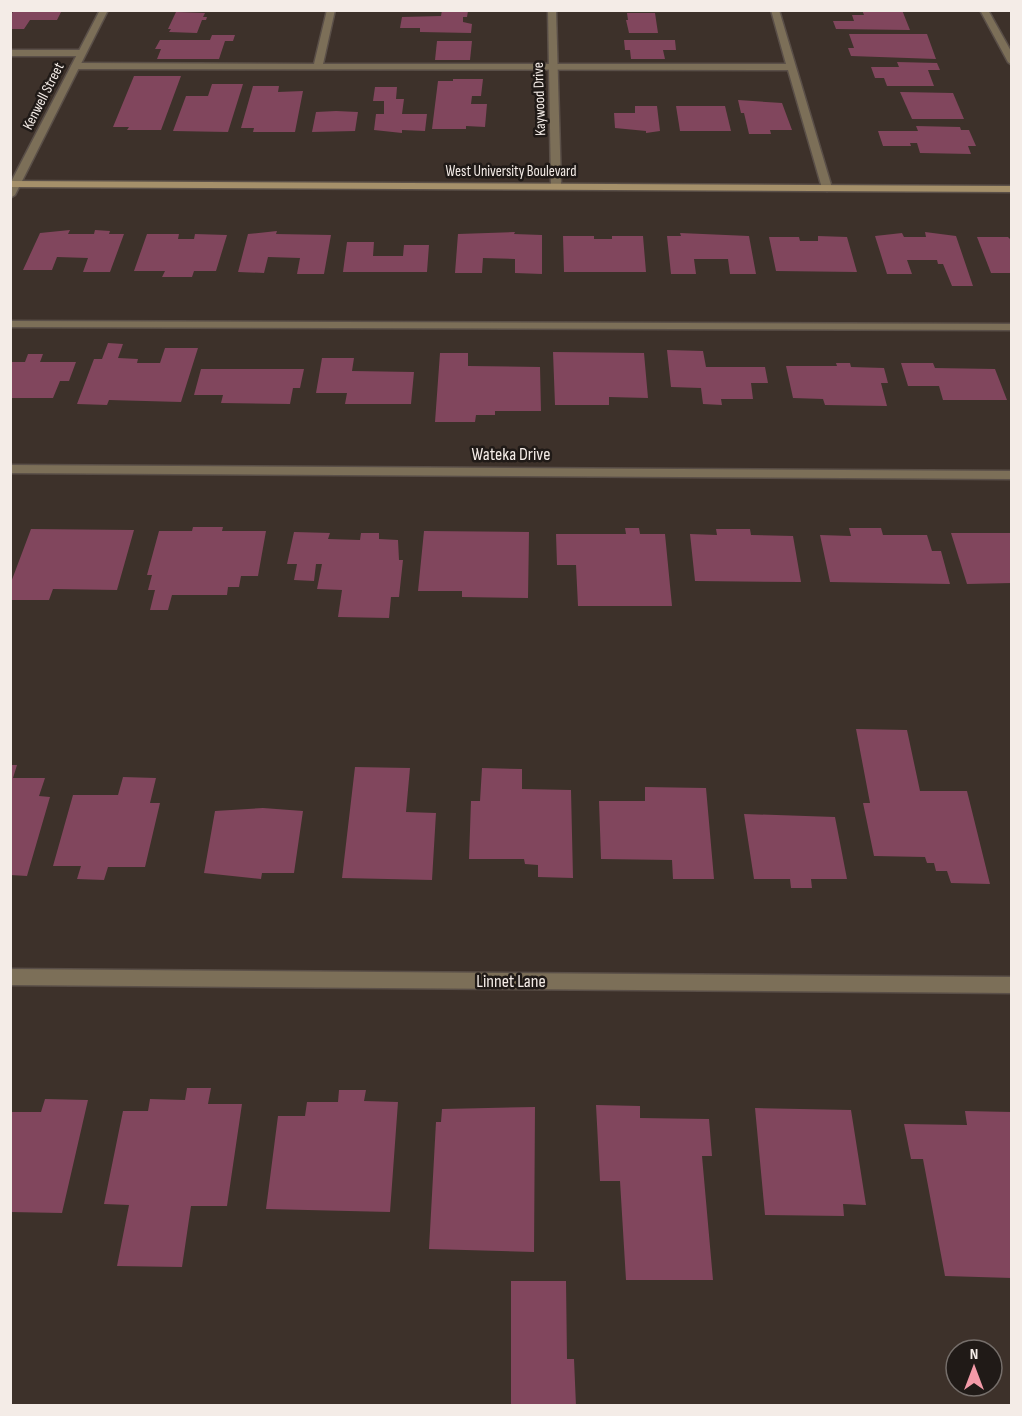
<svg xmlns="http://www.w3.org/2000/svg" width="1022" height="1416" font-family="'Sofia Sans Condensed',sans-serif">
  <rect width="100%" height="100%" fill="#3d312a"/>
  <g fill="#81465d">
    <path d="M 14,10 L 62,10 L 57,20 L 30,20 L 24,29 L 10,29 L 10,17 Z"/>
    <path d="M 442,10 L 468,11 L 467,17 L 463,17 L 463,22 L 472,24 L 471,33 L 420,32 L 420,28 L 400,28 L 402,17 L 441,16 Z"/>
    <path d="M 862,10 L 902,10 L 910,30 L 836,29 L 833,21 L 854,21 L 852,15 L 864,15 Z"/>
    <path d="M 176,12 L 205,13 L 203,17 L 207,17 L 206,20 L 202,20 L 197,33 L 169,32 L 171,29 L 168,29 Z"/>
    <path d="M 627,13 L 655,13 L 658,33 L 629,33 L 626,20 L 628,20 Z"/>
    <path d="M 849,34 L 927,34 L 936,59 L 851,56 L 848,48 L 854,48 Z"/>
    <path d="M 212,35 L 235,35 L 233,41 L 225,41 L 219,59 L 157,59 L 161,49 L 155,49 L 160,40 L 210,40 Z"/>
    <path d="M 624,40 L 675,40 L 676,50 L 663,50 L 665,59 L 631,59 L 630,50 L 625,50 Z"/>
    <path d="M 437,41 L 472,41 L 470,60 L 435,60 Z"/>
    <path d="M 897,62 L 937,63 L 940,70 L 928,70 L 934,86 L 887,86 L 884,78 L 875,78 L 871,67 L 899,67 Z"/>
    <path d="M 134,76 L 181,76 L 161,130 L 127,130 L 129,127 L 113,127 Z"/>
    <path d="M 453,79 L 483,79 L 481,96 L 472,96 L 471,104 L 487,104 L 485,127 L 466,126 L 466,129 L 432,129 L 438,81 L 453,81 Z"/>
    <path d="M 212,84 L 243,84 L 228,132 L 173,131 L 186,96 L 208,96 Z"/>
    <path d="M 253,86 L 279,86 L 278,92 L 303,91 L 295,132 L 253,132 L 254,128 L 241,128 Z"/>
    <path d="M 375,87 L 397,87 L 396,99 L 404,99 L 402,114 L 427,114 L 425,131 L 402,130 L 402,133 L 374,130 L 376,114 L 384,114 L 384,101 L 373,101 Z"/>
    <path d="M 900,92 L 953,93 L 964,119 L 912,119 Z"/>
    <path d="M 738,100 L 782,103 L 792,130 L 770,130 L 771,134 L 749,134 L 744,113 L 741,113 Z"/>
    <path d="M 635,106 L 657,106 L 660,131 L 646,133 L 646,131 L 615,128 L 614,113 L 635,113 Z"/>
    <path d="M 676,106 L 725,106 L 731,131 L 680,131 Z"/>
    <path d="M 336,111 L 358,112 L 355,131 L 312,132 L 316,112 Z"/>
    <path d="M 916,126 L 960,127 L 961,130 L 969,130 L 976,146 L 968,146 L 971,154 L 920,153 L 917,143 L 910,143 L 911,146 L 883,146 L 878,131 L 918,131 Z"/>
    <path d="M 70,230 L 68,234 L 94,234 L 95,230 L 110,231 L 109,234 L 124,234 L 110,272 L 83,272 L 88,258 L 57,257 L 52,270 L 23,270 L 40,233 Z"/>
    <path d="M 277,231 L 276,234 L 331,235 L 324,274 L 297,274 L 300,258 L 268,257 L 264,273 L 238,272 L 248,234 Z"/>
    <path d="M 515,232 L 514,234 L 542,235 L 542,274 L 515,273 L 515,259 L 483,258 L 482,273 L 455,273 L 458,234 Z"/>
    <path d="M 925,232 L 956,236 L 973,286 L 952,286 L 943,264 L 938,264 L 937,260 L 907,260 L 912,274 L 887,274 L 875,236 L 902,233 L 904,237 L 926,237 Z"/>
    <path d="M 680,233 L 749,236 L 756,274 L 730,274 L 728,259 L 694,259 L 696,274 L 671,274 L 667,236 L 681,236 Z"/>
    <path d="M 147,234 L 179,234 L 178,239 L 194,239 L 195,234 L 227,235 L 216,271 L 194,271 L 192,277 L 162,277 L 165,271 L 134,271 Z"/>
    <path d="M 563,236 L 594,236 L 594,239 L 612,239 L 612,236 L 643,236 L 646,272 L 564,272 Z"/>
    <path d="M 818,236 L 847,237 L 857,272 L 776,271 L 769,237 L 799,237 L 800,241 L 818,241 Z"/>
    <path d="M 977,237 L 1008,237 L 1012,241 L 1012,273 L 991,273 Z"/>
    <path d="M 347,242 L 374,242 L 373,256 L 403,256 L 404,245 L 429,245 L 427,272 L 343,272 Z"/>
    <path d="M 108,343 L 123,344 L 118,358 L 138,359 L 137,363 L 160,363 L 165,348 L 198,348 L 181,402 L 109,400 L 107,405 L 77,404 L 94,359 L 102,359 Z"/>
    <path d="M 667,350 L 703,351 L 706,367 L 765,367 L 768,383 L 751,383 L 753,399 L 721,399 L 722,405 L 703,404 L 701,388 L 671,387 Z"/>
    <path d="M 553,352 L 644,353 L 648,398 L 609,397 L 609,405 L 555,405 Z"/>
    <path d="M 440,353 L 468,353 L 468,366 L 540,367 L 541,411 L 495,411 L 495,415 L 476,415 L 475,422 L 435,422 Z"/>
    <path d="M 28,354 L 43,354 L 40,362 L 76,362 L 69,381 L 60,381 L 53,398 L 10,398 L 10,362 L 25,362 Z"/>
    <path d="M 322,358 L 354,358 L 352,371 L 414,372 L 411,404 L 345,404 L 347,393 L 316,393 Z"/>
    <path d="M 836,363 L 850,363 L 851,367 L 884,368 L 888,383 L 881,383 L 887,406 L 825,405 L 823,399 L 793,398 L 786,366 L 837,366 Z"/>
    <path d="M 901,363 L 933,363 L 935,368 L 995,369 L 1007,400 L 943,400 L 939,386 L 908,386 Z"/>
    <path d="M 201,369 L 304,369 L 300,388 L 293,388 L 290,404 L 221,403 L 223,395 L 194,395 Z"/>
    <path d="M 193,527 L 223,527 L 222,531 L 266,531 L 258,576 L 241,576 L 239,587 L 228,587 L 227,595 L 172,595 L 168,610 L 150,610 L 155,590 L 148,590 L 152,575 L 147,575 L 159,531 L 192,531 Z"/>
    <path d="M 625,528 L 639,528 L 640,534 L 665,534 L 672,606 L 578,606 L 576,565 L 557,565 L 556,534 L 626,534 Z"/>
    <path d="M 849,528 L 881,528 L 883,535 L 927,535 L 932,551 L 941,551 L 950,584 L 830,582 L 820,535 L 851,536 Z"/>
    <path d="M 31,529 L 134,530 L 117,590 L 53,589 L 49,600 L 10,600 L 10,585 Z"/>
    <path d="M 716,529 L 750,529 L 751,535 L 793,536 L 801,582 L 695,581 L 690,534 L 717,535 Z"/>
    <path d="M 424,531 L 529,532 L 528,598 L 462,597 L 462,591 L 418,591 Z"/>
    <path d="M 294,532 L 330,533 L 328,539 L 360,540 L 361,533 L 379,533 L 379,539 L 398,540 L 399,560 L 403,560 L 399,597 L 391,597 L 389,618 L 338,617 L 342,590 L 317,589 L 322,564 L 316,564 L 314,581 L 294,580 L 297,564 L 287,564 Z"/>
    <path d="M 951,533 L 1012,533 L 1012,583 L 967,584 Z"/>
    <path d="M 856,729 L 907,730 L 920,791 L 967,791 L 990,884 L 951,883 L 947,871 L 936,871 L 934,863 L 927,863 L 925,857 L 874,856 L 863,803 L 870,803 Z"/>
    <path d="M 10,765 L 17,765 L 13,778 L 45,778 L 39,796 L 50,797 L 27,876 L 10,875 Z"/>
    <path d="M 355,767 L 410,768 L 406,812 L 436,813 L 432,880 L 342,878 Z"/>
    <path d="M 482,768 L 522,769 L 522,789 L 571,790 L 573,878 L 538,877 L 538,865 L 525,864 L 524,859 L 469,859 L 471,801 L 480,801 Z"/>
    <path d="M 123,777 L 156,778 L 150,803 L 160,803 L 145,867 L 108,867 L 104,880 L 77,879 L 81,866 L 53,866 L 73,795 L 118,795 Z"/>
    <path d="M 645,787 L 706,788 L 714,879 L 673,879 L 672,860 L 601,859 L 599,801 L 645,801 Z"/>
    <path d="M 263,808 L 303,811 L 294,873 L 262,873 L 261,879 L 204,873 L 215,811 Z"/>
    <path d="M 744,814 L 835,817 L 847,879 L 811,879 L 812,888 L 791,888 L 790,879 L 754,879 Z"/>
    <path d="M 187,1088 L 211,1088 L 208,1104 L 242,1104 L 227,1206 L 191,1206 L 182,1267 L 117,1266 L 129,1205 L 104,1204 L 123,1111 L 148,1111 L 150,1099 L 185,1100 Z"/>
    <path d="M 339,1090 L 366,1090 L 364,1101 L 398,1102 L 390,1212 L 266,1209 L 278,1116 L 305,1116 L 307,1102 L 338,1102 Z"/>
    <path d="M 45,1099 L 88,1100 L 62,1213 L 10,1212 L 10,1112 L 41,1112 Z"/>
    <path d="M 596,1105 L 640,1106 L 640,1118 L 709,1119 L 712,1156 L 702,1156 L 713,1280 L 626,1280 L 620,1181 L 600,1181 Z"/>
    <path d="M 535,1107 L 534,1252 L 429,1249 L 436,1122 L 441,1122 L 442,1109 Z"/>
    <path d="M 755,1108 L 851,1110 L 866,1205 L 843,1204 L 844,1216 L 765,1215 Z"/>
    <path d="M 965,1111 L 1012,1112 L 1012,1278 L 945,1276 L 923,1159 L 911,1159 L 904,1124 L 967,1125 Z"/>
    <path d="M 511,1281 L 566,1281 L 567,1359 L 574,1359 L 576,1406 L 511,1406 Z"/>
  </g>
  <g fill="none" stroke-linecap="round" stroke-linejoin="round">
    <g stroke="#5a4f48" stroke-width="3">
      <g id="lane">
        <path d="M 327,10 L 335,10 L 323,64 L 786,64 L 771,10 L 779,10 L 832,188 L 827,191 L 822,188 L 788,70 L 75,69 L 71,66 L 75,63 L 314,64 Z"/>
        <path d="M 10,50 L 82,50 L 86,53 L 82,56 L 10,56 Z"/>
        <path d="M 10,321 L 1012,324 L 1012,330 L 10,327 Z"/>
      </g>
    </g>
    <g stroke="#5a4f48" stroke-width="3">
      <g id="street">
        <path d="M 100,10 L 108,10 L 15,195 L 10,198 L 10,184 Z"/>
        <path d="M 548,10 L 556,10 L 561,186 L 556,189 L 551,186 Z"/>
        <path d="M 980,10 L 988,10 L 1012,53 L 1012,65 L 1008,62 Z"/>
        <path d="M 10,465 L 1012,471 L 1012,479 L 10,473 Z"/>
        <path d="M 10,969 L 1012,977 L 1012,993 L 10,985 Z"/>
      </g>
    </g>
    <g stroke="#5a4f48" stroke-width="3">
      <path id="secondary" d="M 10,181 L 1012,186 L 1012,192 L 10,187 Z"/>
    </g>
    <use href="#lane" fill="#7c6f58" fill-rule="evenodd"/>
    <use href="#street" fill="#7c6f58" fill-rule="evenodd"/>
    <use href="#secondary" fill="#a5906a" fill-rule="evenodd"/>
  </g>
  <g text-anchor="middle" stroke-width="5" stroke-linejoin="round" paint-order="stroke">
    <g font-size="15" fill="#f4ece7" stroke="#201a17">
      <text transform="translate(43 96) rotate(-63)" y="5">Kenwell Street</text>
      <text transform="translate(539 99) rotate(-92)" y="5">Kaywood Drive</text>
      <text x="511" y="176">West University Boulevard</text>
    </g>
    <g font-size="18" fill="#f4ece7" stroke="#201a17">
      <text x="511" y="460">Wateka Drive</text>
      <text x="511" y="987">Linnet Lane</text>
    </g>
  </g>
  <rect width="1022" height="1416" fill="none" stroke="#f4ece7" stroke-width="24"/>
  <g transform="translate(974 1368)"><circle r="28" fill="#201a17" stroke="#756e6a" stroke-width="1.5"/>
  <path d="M0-4.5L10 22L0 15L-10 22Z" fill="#f39aa8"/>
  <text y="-9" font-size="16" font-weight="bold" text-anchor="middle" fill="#f4ece7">N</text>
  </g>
</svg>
